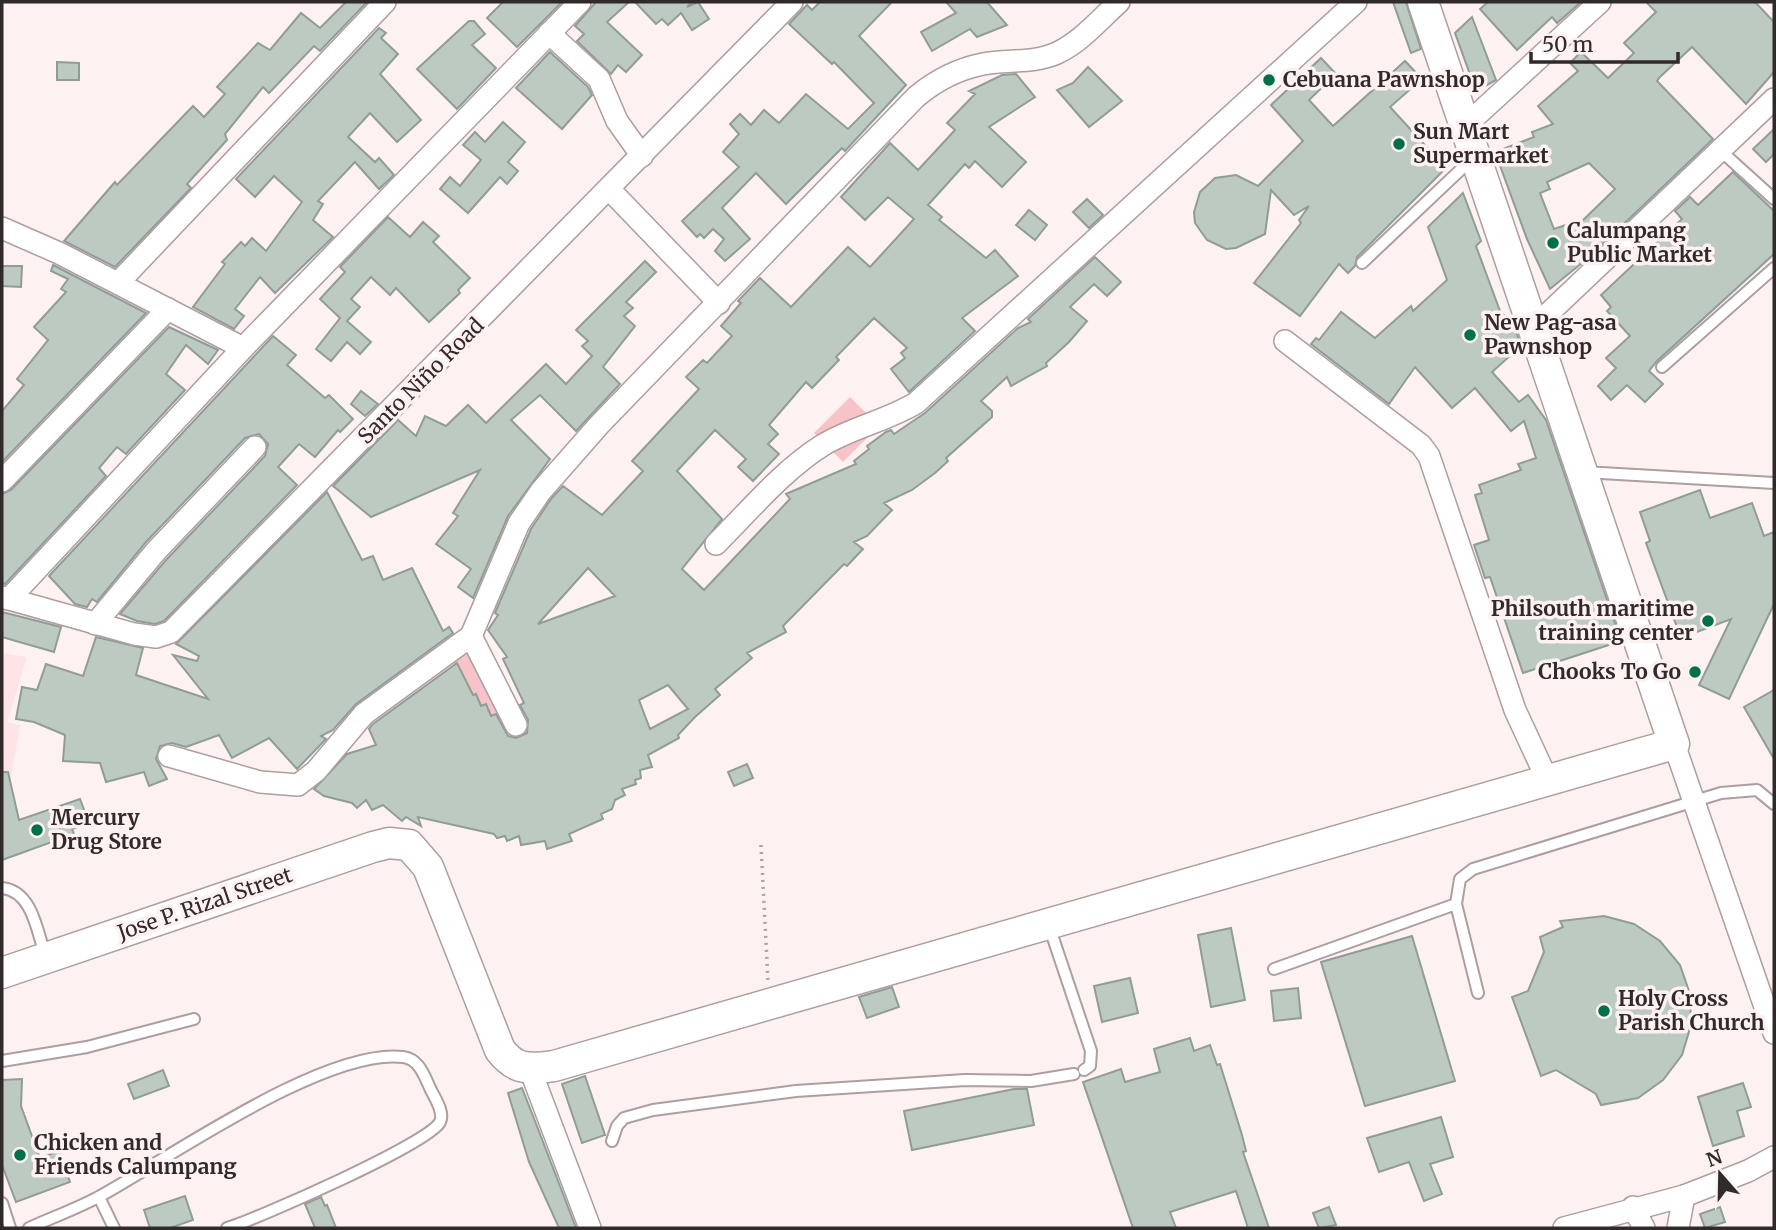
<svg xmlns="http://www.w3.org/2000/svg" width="1776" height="1230" font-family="Merriweather,serif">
  <rect width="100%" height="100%" fill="#fef1f2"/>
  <path fill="#fde4e6" d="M 2,653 L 27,657 L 7,722 L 20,725 L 10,784 L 2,786 Z"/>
  <g fill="#f8c3c8">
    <path d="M 850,397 L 879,426 L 843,462 L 814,433 Z"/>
    <path d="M 479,645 L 513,713 L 485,727 L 451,659 Z"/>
  </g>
  <g fill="#bdcac2" stroke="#909d96" stroke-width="2" fill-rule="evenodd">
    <path d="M 346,2 L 367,2 L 320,51 L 314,46 L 269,93 L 263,87 L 225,134 L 227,140 L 187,184 L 191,188 L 115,267 L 64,241 L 115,182 L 117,185 L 193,106 L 204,117 L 225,94 L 217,87 L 258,43 L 270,50 L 301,13 L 320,28 Z"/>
    <path d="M 503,2 L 562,2 L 517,47 L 487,18 Z"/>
    <path d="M 596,2 L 629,2 L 607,22 L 642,55 L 626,72 L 618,65 L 611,74 L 577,41 L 584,34 L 575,26 Z"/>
    <path d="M 635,2 L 692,2 L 687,7 L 698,2 L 709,19 L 692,30 L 681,13 L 668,25 L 662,19 L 656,24 Z"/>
    <path d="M 820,2 L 892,2 L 859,36 L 906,85 L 845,151 L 842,148 L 786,204 L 756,173 L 722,208 L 750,239 L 725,261 L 715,251 L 724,239 L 713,229 L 704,238 L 700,234 L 697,237 L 682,221 L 739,167 L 723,152 L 739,134 L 730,124 L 740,114 L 751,125 L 764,110 L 779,123 L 806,94 L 848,129 L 874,103 L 834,62 L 832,64 L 789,24 L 807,5 L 812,10 Z"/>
    <path d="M 946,2 L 987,2 L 1007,25 L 977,37 L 970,29 L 932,51 L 921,32 L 956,13 Z"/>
    <path d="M 1393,2 L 1406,2 L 1421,49 L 1411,53 Z"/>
    <path d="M 1488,2 L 1581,2 L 1557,23 L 1552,17 L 1517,50 L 1480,9 Z"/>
    <path d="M 1646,2 L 1755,2 L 1774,22 L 1774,72 L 1746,104 L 1692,47 L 1660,77 L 1657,81 L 1713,139 L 1588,258 L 1550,289 L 1527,239 L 1495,152 L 1534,137 L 1532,132 L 1553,124 L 1538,106 L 1578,71 L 1570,63 L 1581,52 L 1608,78 L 1634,53 L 1624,43 L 1656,12 ZM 1589,163 L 1615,189 L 1576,227 L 1572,223 L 1554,229 L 1540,193 L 1550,189 L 1547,182 Z"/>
    <path d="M 1472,17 L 1496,80 L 1476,91 L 1455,33 Z"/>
    <path d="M 469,21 L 474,21 L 485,34 L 472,45 L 496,68 L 457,109 L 417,69 Z"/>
    <path d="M 379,28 L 386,33 L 381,38 L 398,54 L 380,74 L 421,120 L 397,142 L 370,113 L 348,137 L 375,162 L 379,158 L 394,175 L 379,189 L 355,162 L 318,201 L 323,204 L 313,220 L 333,237 L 275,293 L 260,277 L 235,309 L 244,316 L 234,329 L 193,307 L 225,264 L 222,262 L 241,242 L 245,246 L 252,238 L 266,251 L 302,202 L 274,176 L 255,197 L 236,179 Z"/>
    <path d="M 550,52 L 588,87 L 592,95 L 562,129 L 516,88 Z"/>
    <path d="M 1321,58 L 1336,74 L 1309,100 L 1333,126 L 1405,61 L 1422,79 L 1390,107 L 1446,168 L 1357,257 L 1355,266 L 1348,273 L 1339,264 L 1300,316 L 1254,283 L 1301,223 L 1299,220 L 1309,206 L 1294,215 L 1271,190 L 1265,234 L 1236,248 L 1226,249 L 1207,240 L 1195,223 L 1194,212 L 1200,192 L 1215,178 L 1236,175 L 1258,186 L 1303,141 L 1271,105 Z"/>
    <path d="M 57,62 L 79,63 L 79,80 L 57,80 Z"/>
    <path d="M 1088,67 L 1122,101 L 1089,127 L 1057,90 L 1073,83 Z"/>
    <path d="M 1016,74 L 1035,97 L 989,127 L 1026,162 L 1002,187 L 975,161 L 969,168 L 965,164 L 928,205 L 942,217 L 939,220 L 986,258 L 995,250 L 1018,276 L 962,318 L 975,331 L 909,392 L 891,369 L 905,358 L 901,353 L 907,348 L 874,318 L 836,357 L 839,360 L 812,388 L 806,382 L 769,425 L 778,434 L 768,444 L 779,454 L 753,481 L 738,467 L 746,459 L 715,430 L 677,471 L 722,519 L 682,569 L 704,590 L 790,499 L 786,494 L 856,464 L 854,461 L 869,449 L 867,446 L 886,432 L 891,430 L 894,434 L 925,413 L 1018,328 L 1031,322 L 1028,319 L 1095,257 L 1121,282 L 1107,296 L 1094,284 L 1070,307 L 1087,321 L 1069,342 L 1046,363 L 1047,366 L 1011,386 L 1007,377 L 981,401 L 992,411 L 992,417 L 946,458 L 948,461 L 935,473 L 912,490 L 884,503 L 892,510 L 867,536 L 854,542 L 863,549 L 847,566 L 844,564 L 783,626 L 786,632 L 747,653 L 752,658 L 715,689 L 720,695 L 695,717 L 678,735 L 679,738 L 648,755 L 652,767 L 640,770 L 641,778 L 635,780 L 636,784 L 622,789 L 625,795 L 615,800 L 612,809 L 601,814 L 603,819 L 569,834 L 572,841 L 547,849 L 545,841 L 521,845 L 519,836 L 507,841 L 505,836 L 497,838 L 494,834 L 418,817 L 421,826 L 406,817 L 402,821 L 383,805 L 372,810 L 366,800 L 357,808 L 352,803 L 324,796 L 314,789 L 347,754 L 376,745 L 369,729 L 373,724 L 457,663 L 473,695 L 476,694 L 481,706 L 486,704 L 491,716 L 496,714 L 508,736 L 516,738 L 527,733 L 528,720 L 520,705 L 524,703 L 503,659 L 507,657 L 488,630 L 498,615 L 495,613 L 531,529 L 551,499 L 563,486 L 602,515 L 643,471 L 632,461 L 699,389 L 686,377 L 703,360 L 707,363 L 732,336 L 721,326 L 741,303 L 738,301 L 760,278 L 791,307 L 848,247 L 870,267 L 914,219 L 888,197 L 865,220 L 841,197 L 890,143 L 918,170 L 955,130 L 947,123 L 975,94 L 969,91 L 1002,75 ZM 588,568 L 615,596 L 538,624 ZM 668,685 L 688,709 L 650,729 L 639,700 Z"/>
    <path d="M 503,122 L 525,142 L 508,162 L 518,171 L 507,184 L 500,177 L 468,213 L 440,189 L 450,177 L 460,186 L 481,160 L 463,145 L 475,132 L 485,142 Z"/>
    <path d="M 1774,129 L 1774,154 L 1766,162 L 1753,149 Z"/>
    <path d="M 1733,172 L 1774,211 L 1774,254 L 1657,361 L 1649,371 L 1663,384 L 1645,402 L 1627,385 L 1611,400 L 1598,386 L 1616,368 L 1606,358 L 1630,336 L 1607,311 L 1611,307 L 1601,295 L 1682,219 L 1675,211 L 1690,197 L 1698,205 Z"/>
    <path d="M 1463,193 L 1481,241 L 1476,246 L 1500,311 L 1514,326 L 1521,346 L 1492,372 L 1519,402 L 1528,395 L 1546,420 L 1621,641 L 1523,673 L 1490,577 L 1485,578 L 1474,545 L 1489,540 L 1475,495 L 1482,493 L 1479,485 L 1521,470 L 1518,464 L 1536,458 L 1524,421 L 1511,431 L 1475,388 L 1452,408 L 1415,367 L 1389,404 L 1311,344 L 1316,338 L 1319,340 L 1341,312 L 1375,338 L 1411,306 L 1413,311 L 1447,280 L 1428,227 Z"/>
    <path d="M 1087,199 L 1103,215 L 1089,228 L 1073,212 Z"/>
    <path d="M 1029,210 L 1047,225 L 1035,240 L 1016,225 Z"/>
    <path d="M 388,217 L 410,237 L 423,222 L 439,236 L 433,242 L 470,278 L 458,290 L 460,293 L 429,322 L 396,288 L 390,295 L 371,277 L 351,299 L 360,307 L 347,321 L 371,342 L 360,354 L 347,342 L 331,361 L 316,349 L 340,318 L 320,299 L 345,272 L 340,267 Z"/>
    <path d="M 645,261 L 656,272 L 626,302 L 633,308 L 624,316 L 635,326 L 603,367 L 620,384 L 576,431 L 540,395 L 511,420 L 550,459 L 508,516 L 473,598 L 458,587 L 471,569 L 436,544 L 458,516 L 453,513 L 480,470 L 371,517 L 333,486 L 398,420 L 416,436 L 425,416 L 446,426 L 468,405 L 486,423 L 546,364 L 566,384 L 592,356 L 582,346 L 588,341 L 576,330 Z"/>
    <path d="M 53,265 L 146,313 L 2,462 L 2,411 L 24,385 L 17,379 L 48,340 L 34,327 L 66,292 L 61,289 L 68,279 L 51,271 Z"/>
    <path d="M 2,266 L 22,266 L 21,287 L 2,286 Z"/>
    <path d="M 169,327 L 218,350 L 208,364 L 186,345 L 166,374 L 185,390 L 126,454 L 117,447 L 99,468 L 106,476 L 5,584 L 2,583 L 2,494 L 11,490 Z"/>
    <path d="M 273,336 L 296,355 L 287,365 L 325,398 L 329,395 L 353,419 L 340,432 L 338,430 L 315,457 L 299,444 L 278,467 L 297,485 L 164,621 L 155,624 L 137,621 L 120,614 L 166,560 L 265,456 L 268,444 L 259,434 L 245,438 L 146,542 L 97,602 L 92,599 L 87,607 L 75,604 L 49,576 Z"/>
    <path d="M 361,391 L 378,404 L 365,416 L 351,404 Z"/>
    <path d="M 1700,490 L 1710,518 L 1752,503 L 1764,536 L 1774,532 L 1774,604 L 1729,699 L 1699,685 L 1731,619 L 1681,638 L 1646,543 L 1650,541 L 1640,512 Z"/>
    <path d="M 327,492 L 362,560 L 373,556 L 383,580 L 412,568 L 443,631 L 449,627 L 453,633 L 356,704 L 333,730 L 321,736 L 326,739 L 297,769 L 269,738 L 232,758 L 219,735 L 186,747 L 172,743 L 160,746 L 156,759 L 167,779 L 149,786 L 144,772 L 106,782 L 100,763 L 63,761 L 65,735 L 34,722 L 16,719 L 22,687 L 37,690 L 46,664 L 83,676 L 96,637 L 143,648 L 136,675 L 208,699 L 173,655 L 197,661 L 199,656 L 176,644 Z"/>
    <path d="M 2,612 L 61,627 L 54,652 L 2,637 Z"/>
    <path d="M 1774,690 L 1774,759 L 1744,707 Z"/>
    <path d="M 747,764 L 753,778 L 734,786 L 728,772 Z"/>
    <path d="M 2,772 L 8,772 L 19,820 L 80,799 L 89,823 L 72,829 L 74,834 L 2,860 Z"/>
    <path d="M 1604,916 L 1634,924 L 1660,941 L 1680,965 L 1690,994 L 1691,1025 L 1682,1055 L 1663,1080 L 1638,1098 L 1601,1105 L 1596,1094 L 1556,1070 L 1541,1076 L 1512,997 L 1528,991 L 1544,952 L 1540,937 L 1563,927 L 1560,921 Z"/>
    <path d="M 1231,928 L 1245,1000 L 1211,1007 L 1198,935 Z"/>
    <path d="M 1412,936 L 1455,1081 L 1365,1106 L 1321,962 Z"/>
    <path d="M 1130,978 L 1138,1013 L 1102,1022 L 1094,986 Z"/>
    <path d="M 892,987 L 899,1007 L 867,1018 L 859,997 Z"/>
    <path d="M 1298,988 L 1301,1018 L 1274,1021 L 1271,991 Z"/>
    <path d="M 1190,1038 L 1194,1051 L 1210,1045 L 1217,1065 L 1220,1064 L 1242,1135 L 1246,1151 L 1243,1152 L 1269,1228 L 1248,1228 L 1236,1191 L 1170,1212 L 1176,1228 L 1133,1228 L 1083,1082 L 1121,1069 L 1125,1082 L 1160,1072 L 1154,1049 Z"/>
    <path d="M 163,1070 L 169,1086 L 134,1099 L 128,1084 Z"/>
    <path d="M 585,1076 L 605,1135 L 582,1143 L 562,1084 Z"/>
    <path d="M 22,1079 L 21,1106 L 40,1158 L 59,1151 L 70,1182 L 16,1202 L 2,1165 L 2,1080 Z"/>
    <path d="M 1743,1083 L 1751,1107 L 1737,1111 L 1744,1136 L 1713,1146 L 1698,1097 Z"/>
    <path d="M 522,1088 L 535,1121 L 576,1228 L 559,1228 L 529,1162 L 508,1093 Z"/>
    <path d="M 1014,1089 L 1027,1089 L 1034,1125 L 912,1150 L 904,1111 Z"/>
    <path d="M 1441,1117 L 1453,1157 L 1430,1164 L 1442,1194 L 1424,1201 L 1409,1162 L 1379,1172 L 1367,1138 Z"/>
    <path d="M 185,1196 L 193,1220 L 170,1228 L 150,1228 L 144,1210 Z"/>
    <path d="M 321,1197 L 325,1206 L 327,1205 L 336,1228 L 315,1228 L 305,1204 Z"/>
    <path d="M 1329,1207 L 1336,1225 L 1319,1228 L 1313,1213 Z"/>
    <path d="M 1720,1207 L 1725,1222 L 1705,1228 L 1700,1214 Z"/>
  </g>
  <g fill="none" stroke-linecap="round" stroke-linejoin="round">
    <g stroke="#ad9e9f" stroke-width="14">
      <g id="lane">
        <path d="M 1721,151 L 1774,199"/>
        <path d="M 1362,263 L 1473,158"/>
        <path d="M 1662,367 L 1774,268"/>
        <path d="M 1584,472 L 1774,483"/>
        <path d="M 2,888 C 32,891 37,930 45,955"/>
        <path d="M 1049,926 L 1091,1051 L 1090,1066 L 1084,1070"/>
        <path d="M 1274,969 L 1456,904"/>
        <path d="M 1478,993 L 1456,904 L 1460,879 L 1473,869 L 1721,793 L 1757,790 L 1774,804"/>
        <path d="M 2,1061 L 87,1047 L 194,1019"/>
        <path d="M 612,1141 L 617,1126 L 624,1118 L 653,1110 L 796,1091 L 965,1080 L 1031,1081 L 1074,1074"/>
        <path d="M 99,1197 L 114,1228"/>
        <path d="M 2,1203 L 10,1228"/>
        <path d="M 29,1228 C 53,1217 79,1208 102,1195 C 171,1157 325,1048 403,1057 C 419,1059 424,1075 430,1088 C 434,1097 445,1112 440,1122 C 430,1143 257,1219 227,1228"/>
      </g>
    </g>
    <g stroke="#ad9e9f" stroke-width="24">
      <g id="street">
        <path d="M 549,33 L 599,79 L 617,121 L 642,156"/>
        <path d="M 1465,126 L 1600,2"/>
        <path d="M 609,189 L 719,303"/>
        <path d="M 2,228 L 59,253 L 243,348 L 580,2"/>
        <path d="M 118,283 L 385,2"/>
        <path d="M 1533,328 L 1774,99"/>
        <path d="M 1285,341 L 1421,445 L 1429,456 L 1515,710 L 1547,779"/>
        <path d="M 2,481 L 168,309"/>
        <path d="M 716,544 C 750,510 783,470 823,445 C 853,427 886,421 916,403 L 1356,2"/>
        <path d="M 2,597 L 134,634 L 156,637 L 171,632 L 792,2"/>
        <path d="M 9,599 L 243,348"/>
        <path d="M 95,624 L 156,551 L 255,447"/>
        <path d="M 471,636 L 516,725"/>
        <path d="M 1674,744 L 1774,1033"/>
        <path d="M 169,756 L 260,782 L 298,785 L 316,771 L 364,714 L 471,636 L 519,523 L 541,491 L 599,425 L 916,97 C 935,81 958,69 983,64 C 1007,59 1033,64 1057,53 C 1081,42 1100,19 1119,2"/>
        <path d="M 530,1069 L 590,1228"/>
        <path d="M 1633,1207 L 1644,1228"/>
        <path d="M 1564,1228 L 1684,1196 L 1748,1171 L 1774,1157"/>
        <path d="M 1678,1228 L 1684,1196"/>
      </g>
    </g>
    <g stroke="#ad9e9f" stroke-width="33">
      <path id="secondary" d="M 2,973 L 373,847 L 389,843 L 409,845 L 428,867 L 500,1050 C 516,1071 530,1069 554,1066 L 1674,744 L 1423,2"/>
    </g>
    <path stroke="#ada3a4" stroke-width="3.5" stroke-dasharray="2 5" stroke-linecap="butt" d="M 761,845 L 768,981"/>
    <use href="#lane" stroke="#fff" stroke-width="10"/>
    <use href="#street" stroke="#fff" stroke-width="21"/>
    <use href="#secondary" stroke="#fff" stroke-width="30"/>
  </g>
  <g fill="#007049" stroke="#fef1f2" stroke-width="2.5">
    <circle cx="1269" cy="80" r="7"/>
    <circle cx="1399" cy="144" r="7"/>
    <circle cx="1553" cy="243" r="7"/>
    <circle cx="1470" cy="335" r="7"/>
    <circle cx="1708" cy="621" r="7"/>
    <circle cx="1695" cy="672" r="7"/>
    <circle cx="37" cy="830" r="7"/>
    <circle cx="1604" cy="1011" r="7"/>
    <circle cx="20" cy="1155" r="7"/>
  </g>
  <g text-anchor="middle" stroke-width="7" stroke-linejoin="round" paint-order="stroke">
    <g font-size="21" font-weight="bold" fill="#302a2a" stroke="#fef1f2" text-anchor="start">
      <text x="1283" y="87">Cebuana Pawnshop</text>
      <text x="1413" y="139">Sun Mart<tspan x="1413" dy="24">Supermarket</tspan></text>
      <text x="1567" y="238">Calumpang<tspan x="1567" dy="24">Public Market</tspan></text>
      <text x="1484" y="330">New Pag-asa<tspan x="1484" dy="24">Pawnshop</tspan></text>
      <text x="1694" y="616" text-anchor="end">Philsouth maritime<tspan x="1694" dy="24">training center</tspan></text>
      <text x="1681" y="679" text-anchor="end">Chooks To Go</text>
      <text x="51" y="825">Mercury<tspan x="51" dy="24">Drug Store</tspan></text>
      <text x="1618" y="1006">Holy Cross<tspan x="1618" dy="24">Parish Church</tspan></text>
      <text x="34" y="1150">Chicken and<tspan x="34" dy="24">Friends Calumpang</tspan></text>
    </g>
    <g font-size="21" fill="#302a2a" stroke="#fef1f2">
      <text transform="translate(421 381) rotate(-45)" y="7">Santo Niño Road</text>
      <text transform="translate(205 904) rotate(-19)" y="7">Jose P. Rizal Street</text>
    </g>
  </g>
  <rect width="1776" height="1230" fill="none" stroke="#302a2a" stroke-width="7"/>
  <g transform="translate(1720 1174) rotate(340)" stroke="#fef1f2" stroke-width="5" paint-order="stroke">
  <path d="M0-5L12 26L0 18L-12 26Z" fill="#302a2a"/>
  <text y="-10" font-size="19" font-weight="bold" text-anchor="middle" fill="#302a2a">N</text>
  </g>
  <path d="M1531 52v10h147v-10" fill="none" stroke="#302a2a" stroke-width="3.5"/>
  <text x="1542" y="52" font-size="21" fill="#302a2a" stroke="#fef1f2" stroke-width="5" paint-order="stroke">50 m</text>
</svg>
